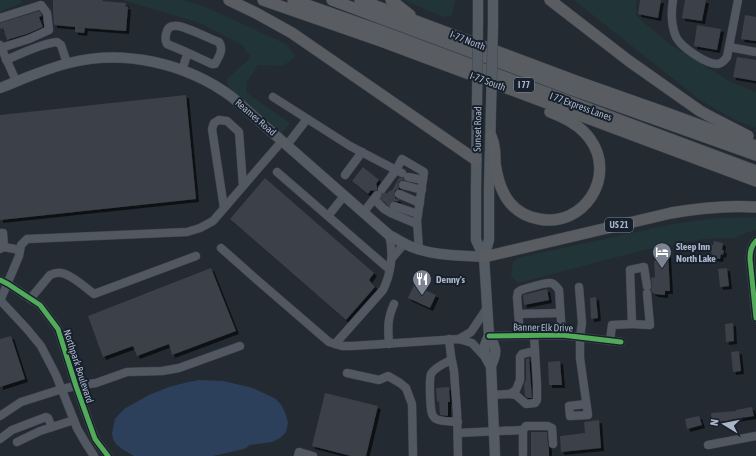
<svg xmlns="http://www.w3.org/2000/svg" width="756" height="456" font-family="'Asap Condensed',sans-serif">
  <defs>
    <filter id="shadow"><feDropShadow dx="3" dy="3" stdDeviation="0" flood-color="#0009"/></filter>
  </defs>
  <rect width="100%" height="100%" fill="#242a32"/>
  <g fill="#213438">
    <path d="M 0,0 L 21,0 L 21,3 L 0,12 Z"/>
    <path d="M 123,0 L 183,0 L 208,8 L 286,44 L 296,56 L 283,66 L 258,65 L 246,83 L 247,93 L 290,123 L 282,133 L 229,88 L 226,80 L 251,57 L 242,45 L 200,23 Z"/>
    <path d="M 404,0 L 455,0 L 452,15 L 443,17 Z"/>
    <path d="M 574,0 L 636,0 L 636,16 L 668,43 L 729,81 L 756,92 L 756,128 L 735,120 L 700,100 Z"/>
    <path d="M 756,217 L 756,230 L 745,233 L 735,238 L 702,239 L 644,250 L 518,283 L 511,276 L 513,262 L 518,258 L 673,224 L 717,218 Z"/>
  </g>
  <path fill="#2c405b" d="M 200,380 L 223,381 L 249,387 L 255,389 L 276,399 L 282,406 L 286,415 L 288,423 L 286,432 L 280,438 L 272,442 L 250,445 L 244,449 L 213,456 L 134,456 L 122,449 L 116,444 L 113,439 L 112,433 L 115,419 L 124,409 L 149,395 L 169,387 L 188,382 Z"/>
  <g fill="#3b4049" filter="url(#shadow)">
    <path d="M 53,0 L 103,0 L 102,1 L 126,3 L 125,6 L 128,7 L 126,31 L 85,28 L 84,33 L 75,32 L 75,27 L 54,25 L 53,13 Z"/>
    <path d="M 640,0 L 661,0 L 658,18 L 638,14 Z"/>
    <path d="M 685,0 L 706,0 L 702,21 L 682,18 Z"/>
    <path d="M 39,11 L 42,15 L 42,16 L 39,17 L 43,27 L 27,34 L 7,40 L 3,28 L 0,29 L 0,23 Z"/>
    <path d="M 745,15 L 756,17 L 756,41 L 741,39 Z"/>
    <path d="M 697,25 L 721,29 L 717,50 L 694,46 Z"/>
    <path d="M 737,57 L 756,60 L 756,81 L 733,77 Z"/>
    <path d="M 186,95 L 196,199 L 0,220 L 0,115 Z"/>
    <path d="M 363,167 L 379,180 L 376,184 L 377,186 L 377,190 L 373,191 L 371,190 L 368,194 L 352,181 Z"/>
    <path d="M 265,178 L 374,273 L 369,280 L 375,287 L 346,320 L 230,219 Z"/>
    <path d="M 399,178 L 403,178 L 403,180 L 399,181 L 398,184 L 399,189 L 395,190 L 394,194 L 395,198 L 399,200 L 398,201 L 393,201 L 391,202 L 389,205 L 382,200 L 383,199 L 382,198 L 382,194 L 386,193 L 387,194 L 389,191 L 391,192 Z"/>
    <path d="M 714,241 L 723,243 L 722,250 L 724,250 L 723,255 L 721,254 L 720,259 L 711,258 L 712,253 L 709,252 L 710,244 L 713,245 Z"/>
    <path d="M 659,254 L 668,254 L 670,291 L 665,291 L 665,295 L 655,294 L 652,292 L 651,289 L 652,286 L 651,278 L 655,277 L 654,261 L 659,260 Z"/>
    <path d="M 211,268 L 236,331 L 172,355 L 169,344 L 137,356 L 133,346 L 103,357 L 88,316 Z"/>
    <path d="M 727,268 L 729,286 L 720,287 L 718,269 Z"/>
    <path d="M 414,285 L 436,295 L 430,308 L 408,298 Z"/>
    <path d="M 547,289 L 549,300 L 524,305 L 523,295 Z"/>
    <path d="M 596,297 L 598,318 L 591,319 L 590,298 Z"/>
    <path d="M 733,323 L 734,341 L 726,342 L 725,324 Z"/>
    <path d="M 11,336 L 25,379 L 0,387 L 0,339 Z"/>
    <path d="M 739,351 L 741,371 L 733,372 L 731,352 Z"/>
    <path d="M 529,358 L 532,398 L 528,398 L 525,396 L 524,384 L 526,380 L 526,359 Z"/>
    <path d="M 560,361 L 562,385 L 549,385 L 548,362 Z"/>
    <path d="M 449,387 L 450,402 L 448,402 L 448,416 L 440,415 L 439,401 L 437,402 L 436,388 Z"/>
    <path d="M 325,393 L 378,406 L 366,456 L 351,456 L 312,446 Z"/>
    <path d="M 752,407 L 754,416 L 729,420 L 729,421 L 712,422 L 711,413 L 736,411 L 736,410 Z"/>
    <path d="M 699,416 L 702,425 L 687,429 L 685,419 Z"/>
    <path d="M 599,420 L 601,448 L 561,452 L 560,436 L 585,433 L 584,422 Z"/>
    <path d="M 531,432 L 547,432 L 548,444 L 549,448 L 549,456 L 531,456 Z"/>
  </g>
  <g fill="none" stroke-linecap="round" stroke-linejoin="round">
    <g stroke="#383f48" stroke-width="8" stroke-dasharray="8 4" stroke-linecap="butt">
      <path d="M 379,192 L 394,206"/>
      <path d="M 388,193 L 398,201"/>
    </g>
    <g stroke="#40444b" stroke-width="9">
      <g id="minor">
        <path d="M 673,0 C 671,12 671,25 676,37 C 681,47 706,64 717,64 C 721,64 724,61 727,57 L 738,0"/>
        <path d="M 0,18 L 41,5 L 47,13 L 49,30 L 29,39 L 1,48"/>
        <path d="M 0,45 L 16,81"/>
        <path d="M 729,47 L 756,52"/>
        <path d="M 6,60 C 20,54 43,43 57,42 L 61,45 L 67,63"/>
        <path d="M 182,70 L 187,55 L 186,52 L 167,44 C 165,40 165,36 167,31 C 168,28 170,26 174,26 C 181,24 210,39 219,42 C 224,50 219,56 215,64 L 212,64 L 186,52"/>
        <path d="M 273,97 L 350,146 L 396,170 L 382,189"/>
        <path d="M 287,145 L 307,119"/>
        <path d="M 277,172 L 389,269"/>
        <path d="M 402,173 L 396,170 L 402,159 L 424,172 L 417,221 L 419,250"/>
        <path d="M 345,175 L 362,152"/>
        <path d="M 408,177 L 423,180"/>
        <path d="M 403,185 L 422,190"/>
        <path d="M 399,194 L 420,203"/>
        <path d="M 374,199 L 384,209 L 391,213 L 417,224"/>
        <path d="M 394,206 L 418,214"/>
        <path d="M 224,208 L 212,129 L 214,123 L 219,120 L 227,121 L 239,132 L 243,186"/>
        <path d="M 363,213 L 377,195"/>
        <path d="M 328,216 L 344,196"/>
        <path d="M 0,233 L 3,233 L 4,247"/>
        <path d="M 756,241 C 751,246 750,251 750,259 L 756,318"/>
        <path d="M 221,248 L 256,279 L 329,342 L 342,346 L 352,346 L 459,339 L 472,343 L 485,357"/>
        <path d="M 0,249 L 4,247 L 20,250"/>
        <path d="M 392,258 L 404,244"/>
        <path d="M 0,280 L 8,284 L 40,305 L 58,329 L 76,386 L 95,439 L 108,456"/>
        <path d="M 579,287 L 582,323 L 580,337 L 580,358 L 588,415 L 570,416 L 569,406 L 586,404"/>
        <path d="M 30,299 L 50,275 C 54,273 60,272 65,274 C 74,277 86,288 94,294 L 196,256"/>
        <path d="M 0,300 L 27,329 L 41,346 L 56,375 L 77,428 L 85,442 L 94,456"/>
        <path d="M 0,301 L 19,256 L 21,245 L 27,239 L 187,232 L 200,228 L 213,221 L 282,141"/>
        <path d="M 518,314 L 560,313"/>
        <path d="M 632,324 L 650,325 L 647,293"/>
        <path d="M 520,335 L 517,297 L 518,292 L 521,290 C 529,288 544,282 551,283 C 555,284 557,287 559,290 L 562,335"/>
        <path d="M 489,336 L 562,335 L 621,342"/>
        <path d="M 449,339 L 451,356 L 454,371 L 457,413 L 458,456"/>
        <path d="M 459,339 L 471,332 L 487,308"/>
        <path d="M 610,341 L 612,325 L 632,324 L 630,270 L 644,267 L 647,286"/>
        <path d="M 335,344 L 383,290 C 391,274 394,253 389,235"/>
        <path d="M 389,344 C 388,327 387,320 394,304"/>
        <path d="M 451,360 C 445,363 435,367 431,374 C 429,379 430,408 432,414 C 433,416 434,418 436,419 C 442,422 451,421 458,422"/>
        <path d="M 347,373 L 379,380 L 388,376 L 400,383 L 406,388 L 412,404 L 413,456"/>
        <path d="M 510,394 L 516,390 L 520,380 L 520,357 L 522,354 L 535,351"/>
        <path d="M 492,395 L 510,394 L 516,395 L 526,404 L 535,403 L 537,400 L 537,385 L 534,335"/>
        <path d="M 0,416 L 21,402 L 62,389 L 76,386 L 96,383 L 127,372 L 162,371 L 179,368 L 240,346"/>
        <path d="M 523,430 L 526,426 L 548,426 L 552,428 L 553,444"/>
        <path d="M 458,433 L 523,430 L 523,454"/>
        <path d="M 0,439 L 12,430 L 46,417 L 48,418 L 52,427"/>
        <path d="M 17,442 L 40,431 L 74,420"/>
        <path d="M 708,445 L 756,436"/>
        <path d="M 298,456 L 299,452 L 313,456"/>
      </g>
    </g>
    <g stroke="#41464f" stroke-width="11">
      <g id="major">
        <path d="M 478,21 L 478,0"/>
        <path d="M 493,26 L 493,0"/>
        <path d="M 0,88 C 23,79 45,69 69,63 C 124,49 186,63 232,97 L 389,235 C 397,239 404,244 412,247 C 434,256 460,255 484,257"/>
        <path d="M 477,103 L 476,189 L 476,240 L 484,257 L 489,336 C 482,349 483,354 491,366"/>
        <path d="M 484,257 L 489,240 L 489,189 L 491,108"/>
        <path d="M 489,336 C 497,348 497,353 491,366 L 495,456"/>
      </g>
    </g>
    <g stroke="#40454e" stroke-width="12">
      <g id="highway">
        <path d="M 229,0 L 256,13 L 292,33 L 476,160"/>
        <path d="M 263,0 L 378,40 L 756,181"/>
        <path d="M 293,0 L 381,31 L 756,171"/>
        <path d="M 332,0 L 573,90 L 756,155"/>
        <path d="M 360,0 L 576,81 L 672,115 L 756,146"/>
        <path d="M 391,0 L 410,15"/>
        <path d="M 550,0 L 629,61 L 700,111 L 713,118 L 748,136"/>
        <path d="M 491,136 C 495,145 495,154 495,163 C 497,177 501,192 510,203 C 517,211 527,217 539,219 C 584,228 617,176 590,139 C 580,125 565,118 550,112"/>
        <path d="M 484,257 L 671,213 C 699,208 727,205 756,207"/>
      </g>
    </g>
    <use href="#minor" stroke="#525861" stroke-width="8"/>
    <use href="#major" stroke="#555b62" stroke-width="10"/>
    <use href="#highway" stroke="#595c60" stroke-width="11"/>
    <g stroke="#41464f" stroke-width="11" stroke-linecap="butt">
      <g id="major-bridge">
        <path d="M 477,103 L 478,21"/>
        <path d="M 491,108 L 493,26"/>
      </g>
    </g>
    <use href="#major-bridge" stroke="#555b62" stroke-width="10"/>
    <g stroke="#17202d" stroke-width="8">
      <g id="cycleway">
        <path d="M 756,241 C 751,246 750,251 750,259 L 756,318"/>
        <path d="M 0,280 L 8,284 L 40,305 L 58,329 L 76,386 L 95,439 L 108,456"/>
        <path d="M 489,336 L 562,335 L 621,342"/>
      </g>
    </g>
    <use href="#cycleway" stroke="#51ab58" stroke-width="5"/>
  </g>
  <defs>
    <g id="hotel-pin" transform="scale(1)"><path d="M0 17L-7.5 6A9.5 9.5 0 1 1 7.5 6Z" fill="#7c8492" stroke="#17202d"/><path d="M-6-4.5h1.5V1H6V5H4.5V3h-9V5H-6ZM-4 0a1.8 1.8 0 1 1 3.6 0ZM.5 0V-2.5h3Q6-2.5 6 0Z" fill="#fff"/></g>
    <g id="restaurant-pin" transform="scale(1)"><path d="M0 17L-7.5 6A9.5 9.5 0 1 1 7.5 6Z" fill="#7c8492" stroke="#17202d"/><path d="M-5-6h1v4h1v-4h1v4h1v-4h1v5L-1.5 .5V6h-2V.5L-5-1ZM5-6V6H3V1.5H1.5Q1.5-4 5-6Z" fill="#fff"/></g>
  </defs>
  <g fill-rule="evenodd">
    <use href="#hotel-pin" x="662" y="252"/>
    <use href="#restaurant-pin" x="422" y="279"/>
  </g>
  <g text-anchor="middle" stroke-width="4" stroke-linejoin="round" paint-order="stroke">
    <g fill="#17202d" stroke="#7f8898" stroke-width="1">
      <rect x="514" y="78" width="20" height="14" rx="3"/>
      <rect x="605" y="218" width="28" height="14" rx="3"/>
    </g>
    <g font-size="9" font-weight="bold" fill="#abb5c6">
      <text x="524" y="88">I 77</text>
      <text x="619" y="228">US 21</text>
    </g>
    <g font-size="10" fill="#abb5c6" stroke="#17202d">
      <text transform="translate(468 40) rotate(21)" y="4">I-77 North</text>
      <text transform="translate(488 81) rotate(20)" y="4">I-77 South</text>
      <text transform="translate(581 106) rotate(20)" y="4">I 77 Express Lanes</text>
      <text transform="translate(256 117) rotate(41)" y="4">Reames Road</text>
      <text transform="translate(477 129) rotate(-89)" y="4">Sunset Road</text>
      <text transform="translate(543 327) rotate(1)" y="4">Banner Elk Drive</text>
      <text transform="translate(79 366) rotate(72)" y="4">Northpark Boulevard</text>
    </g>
    <g font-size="10" font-weight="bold" fill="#abb5c6" stroke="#17202d" text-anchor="start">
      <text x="676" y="250">Sleep Inn<tspan x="676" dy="12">North Lake</tspan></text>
      <text x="436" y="283">Denny's</text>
    </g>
  </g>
  <g transform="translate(724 424) rotate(280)" stroke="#17202d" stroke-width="3" paint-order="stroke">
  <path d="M0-3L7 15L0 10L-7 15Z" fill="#abb5c6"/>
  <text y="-6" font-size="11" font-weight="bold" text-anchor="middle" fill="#abb5c6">N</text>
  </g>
</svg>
